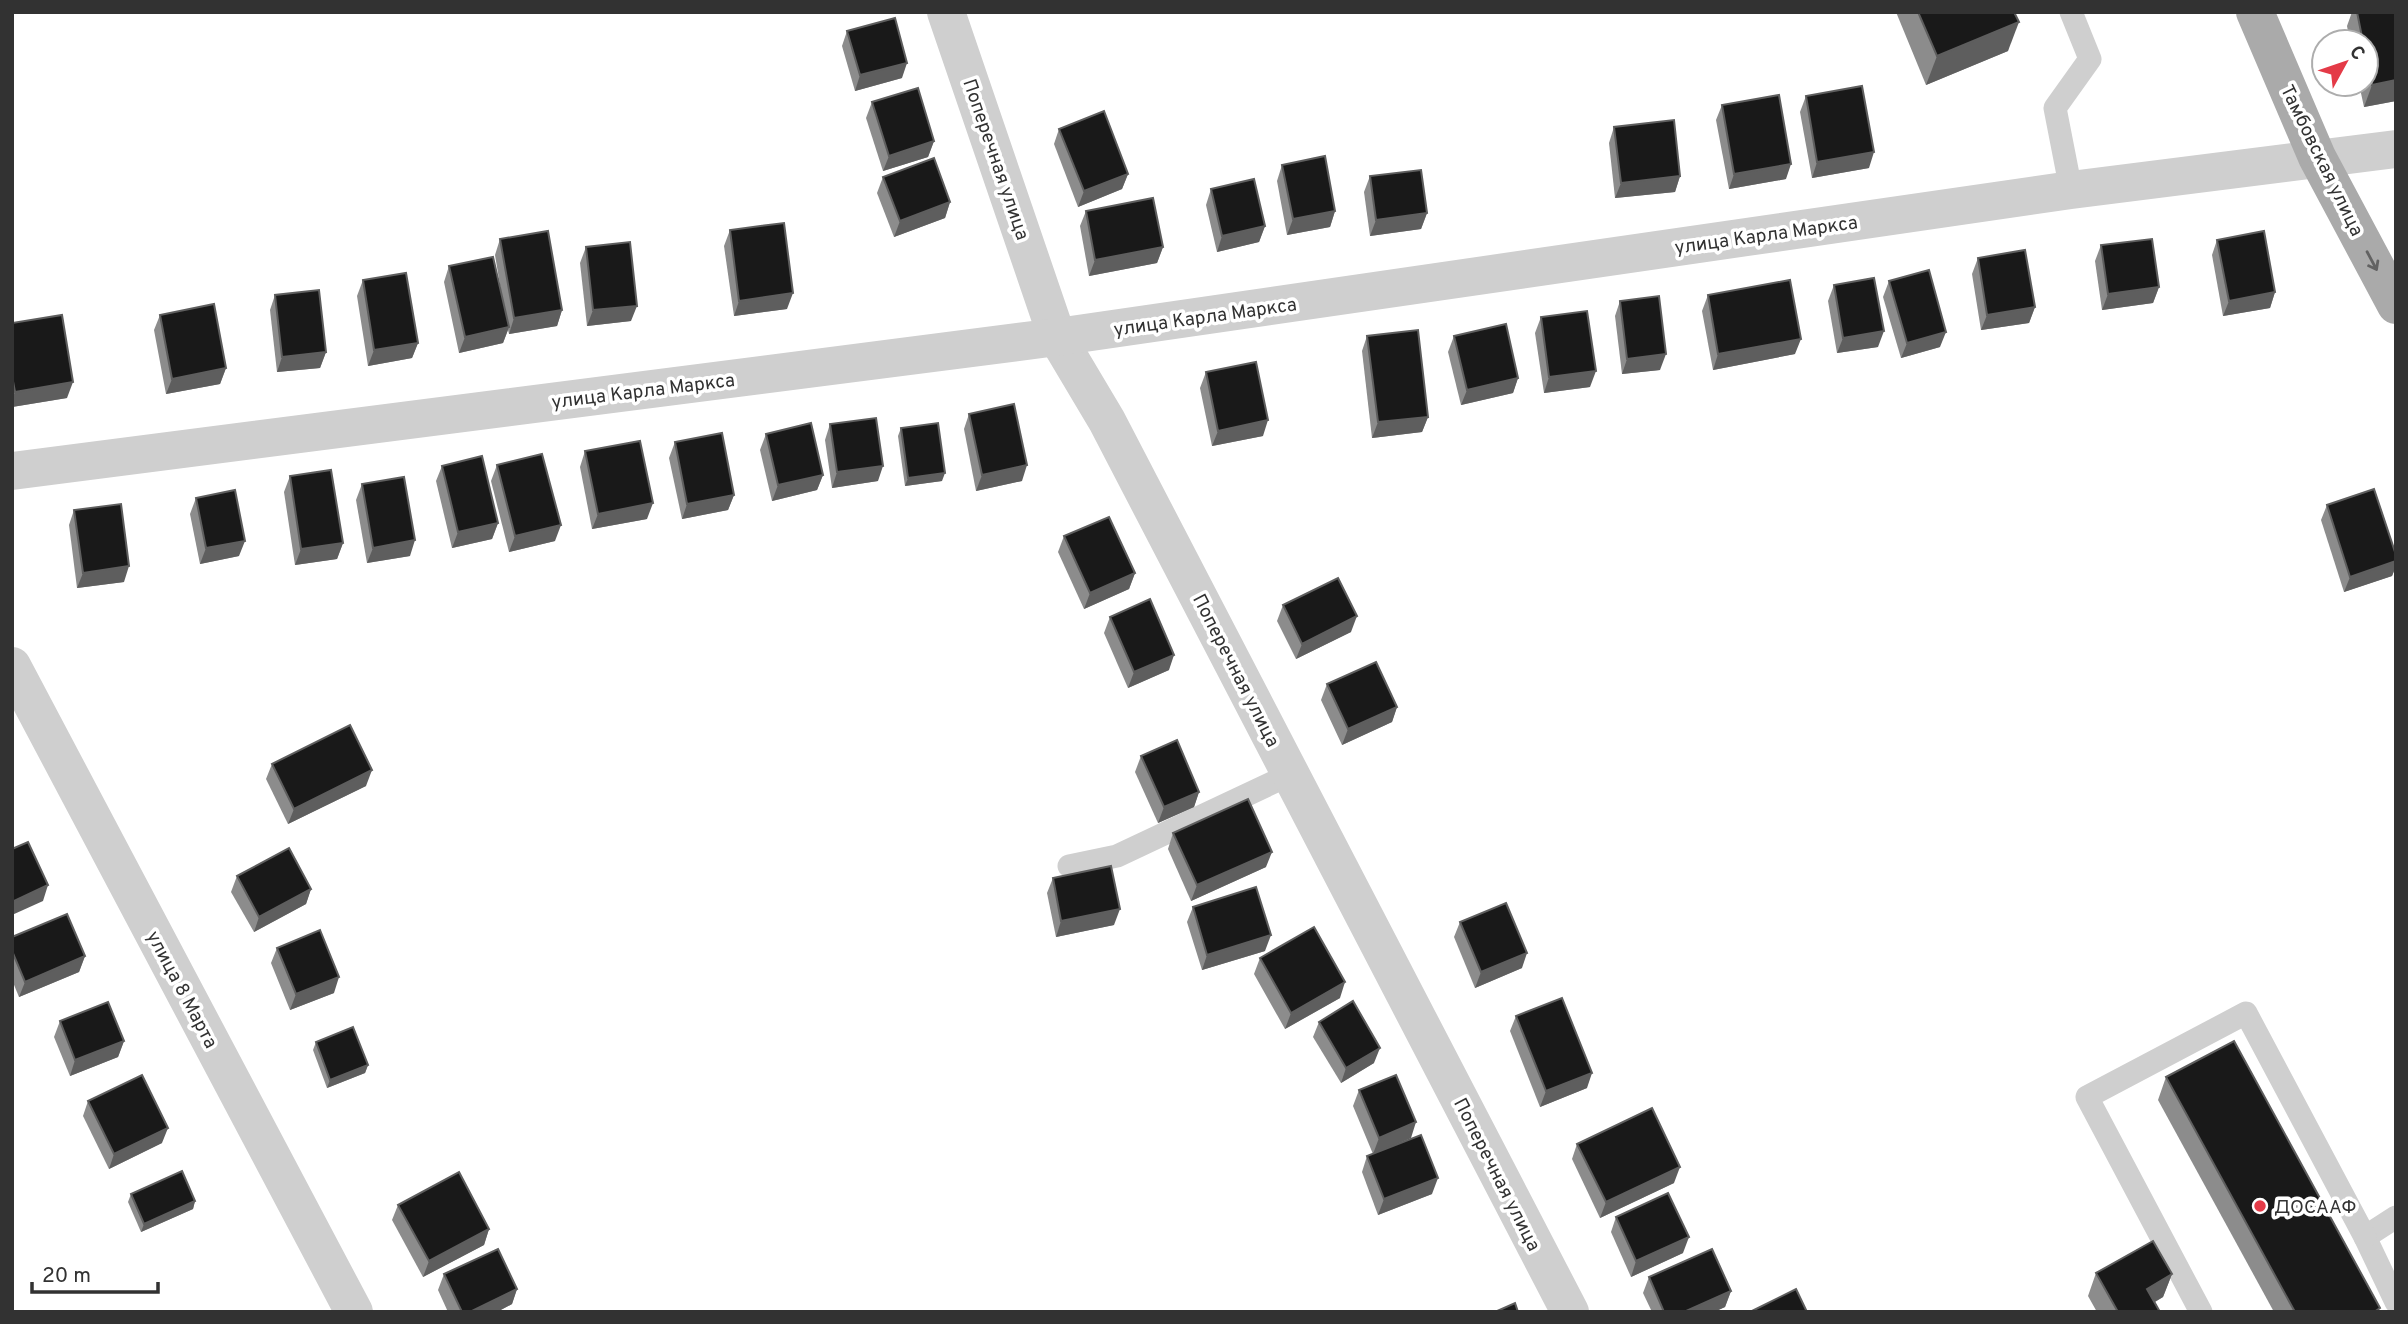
<svg xmlns="http://www.w3.org/2000/svg" width="2408" height="1324" font-family="Overpass,sans-serif">
  <rect width="100%" height="100%" fill="#fff"/>
  <g fill="none" stroke-linecap="round" stroke-linejoin="round">
    <g stroke="#cfcfcf" stroke-width="23">
      <path d="M 2071,12 L 2090,59 L 2055,108 L 2071,190"/>
      <path d="M 1069,866 L 1117,856 L 1291,774"/>
      <path d="M 2396,1217 L 2365,1237 L 2396,1302"/>
      <path d="M 2201,1312 L 2087,1097 L 2246,1013 L 2365,1237"/>
    </g>
    <g stroke="#cfcfcf" stroke-width="38">
      <path d="M 946,12 L 1057,337 L 1107,421 L 1570,1312"/>
      <path d="M 12,471 L 1057,337 L 2071,190 L 2396,149"/>
      <path d="M 12,666 L 354,1312"/>
    </g>
    <path stroke="#aaa" stroke-width="38" d="M 2255,12 L 2317,157 L 2396,305"/>
  </g>
  <g fill="#8c8c8c">
    <path d="M 1896,12 L 2014,12 L 2008,51 L 1926,85 Z"/>
    <path d="M 2352,12 L 2396,12 L 2396,101 L 2364,107 L 2359,84 L 2366,84 L 2366,42 L 2350,42 L 2347,26 Z"/>
    <path d="M 847,31 L 902,78 L 855,91 L 842,46 Z"/>
    <path d="M 1806,96 L 1869,168 L 1812,178 L 1800,112 Z"/>
    <path d="M 872,102 L 934,141 L 928,157 L 883,171 L 866,118 Z"/>
    <path d="M 1722,105 L 1786,179 L 1729,189 L 1716,120 Z"/>
    <path d="M 1614,127 L 1680,176 L 1675,192 L 1615,198 L 1609,143 Z"/>
    <path d="M 1059,129 L 1128,174 L 1122,189 L 1078,207 L 1054,144 Z"/>
    <path d="M 1282,165 L 1335,211 L 1330,227 L 1287,235 L 1277,181 Z"/>
    <path d="M 1370,176 L 1427,213 L 1421,229 L 1370,236 L 1364,192 Z"/>
    <path d="M 883,177 L 950,202 L 945,218 L 894,237 L 877,193 Z"/>
    <path d="M 1211,189 L 1265,226 L 1259,242 L 1217,252 L 1206,205 Z"/>
    <path d="M 1086,211 L 1163,247 L 1157,263 L 1089,276 L 1080,226 Z"/>
    <path d="M 730,230 L 787,309 L 734,316 L 724,246 Z"/>
    <path d="M 500,239 L 562,310 L 557,326 L 509,334 L 508,330 L 503,343 L 459,353 L 444,282 L 449,266 L 502,297 L 495,255 Z"/>
    <path d="M 2217,240 L 2275,292 L 2270,308 L 2223,316 L 2212,255 Z"/>
    <path d="M 2101,245 L 2159,287 L 2153,303 L 2102,310 L 2095,261 Z"/>
    <path d="M 586,247 L 631,321 L 587,326 L 580,263 Z"/>
    <path d="M 1978,258 L 2035,307 L 2029,323 L 1981,330 L 1972,274 Z"/>
    <path d="M 363,280 L 418,343 L 412,358 L 368,366 L 357,296 Z"/>
    <path d="M 1889,281 L 1940,347 L 1901,358 L 1883,297 Z"/>
    <path d="M 1834,285 L 1878,347 L 1837,353 L 1828,301 Z"/>
    <path d="M 275,295 L 326,352 L 320,368 L 277,372 L 270,310 Z"/>
    <path d="M 1708,295 L 1795,354 L 1713,370 L 1702,311 Z"/>
    <path d="M 1620,301 L 1660,370 L 1622,374 L 1615,316 Z"/>
    <path d="M 160,315 L 226,368 L 220,384 L 166,394 L 154,330 Z"/>
    <path d="M 1541,317 L 1590,387 L 1544,393 L 1535,333 Z"/>
    <path d="M 12,323 L 67,398 L 12,407 Z"/>
    <path d="M 1367,336 L 1428,417 L 1422,432 L 1372,438 L 1362,351 Z"/>
    <path d="M 1454,336 L 1518,378 L 1513,393 L 1461,405 L 1448,352 Z"/>
    <path d="M 1206,372 L 1263,436 L 1212,446 L 1200,388 Z"/>
    <path d="M 969,414 L 1022,481 L 976,491 L 964,429 Z"/>
    <path d="M 830,424 L 878,481 L 832,488 L 825,440 Z"/>
    <path d="M 901,428 L 942,481 L 905,486 L 898,436 Z"/>
    <path d="M 766,434 L 823,475 L 817,490 L 772,501 L 760,450 Z"/>
    <path d="M 675,442 L 734,495 L 728,510 L 682,519 L 669,458 Z"/>
    <path d="M 585,451 L 647,519 L 592,529 L 580,467 Z"/>
    <path d="M 497,465 L 555,541 L 509,552 L 491,481 Z"/>
    <path d="M 442,466 L 498,523 L 492,539 L 452,548 L 436,481 Z"/>
    <path d="M 290,476 L 343,543 L 337,559 L 295,565 L 284,492 Z"/>
    <path d="M 362,484 L 410,556 L 367,563 L 356,500 Z"/>
    <path d="M 196,498 L 239,556 L 200,564 L 190,514 Z"/>
    <path d="M 2327,505 L 2396,555 L 2396,566 L 2392,576 L 2344,592 L 2321,520 Z"/>
    <path d="M 74,510 L 124,582 L 77,588 L 69,525 Z"/>
    <path d="M 1064,536 L 1135,573 L 1129,589 L 1084,609 L 1058,552 Z"/>
    <path d="M 1283,605 L 1351,632 L 1296,659 L 1277,621 Z"/>
    <path d="M 1110,617 L 1169,670 L 1128,688 L 1104,633 Z"/>
    <path d="M 1327,684 L 1397,707 L 1392,722 L 1342,745 L 1321,700 Z"/>
    <path d="M 1141,756 L 1199,792 L 1194,807 L 1158,823 L 1135,772 Z"/>
    <path d="M 272,764 L 366,786 L 288,824 L 266,779 Z"/>
    <path d="M 1173,833 L 1266,867 L 1191,901 L 1168,849 Z"/>
    <path d="M 237,876 L 311,889 L 306,904 L 254,932 L 231,892 Z"/>
    <path d="M 1053,878 L 1114,925 L 1056,937 L 1047,893 Z"/>
    <path d="M 1193,907 L 1265,951 L 1202,970 L 1187,922 Z"/>
    <path d="M 1460,922 L 1522,968 L 1475,988 L 1454,937 Z"/>
    <path d="M 12,937 L 85,956 L 79,972 L 19,997 L 12,980 Z"/>
    <path d="M 277,948 L 334,993 L 290,1010 L 271,963 Z"/>
    <path d="M 1260,958 L 1340,998 L 1285,1029 L 1254,974 Z"/>
    <path d="M 1516,1016 L 1587,1088 L 1540,1107 L 1510,1031 Z"/>
    <path d="M 60,1021 L 124,1041 L 118,1057 L 70,1076 L 54,1037 Z"/>
    <path d="M 1319,1022 L 1374,1063 L 1341,1083 L 1313,1037 Z"/>
    <path d="M 316,1042 L 368,1065 L 365,1073 L 327,1088 L 313,1050 Z"/>
    <path d="M 2166,1077 L 2380,1308 L 2378,1312 L 2274,1312 L 2158,1100 Z"/>
    <path d="M 1359,1090 L 1411,1138 L 1373,1154 L 1353,1106 Z"/>
    <path d="M 88,1101 L 162,1143 L 109,1169 L 83,1116 Z"/>
    <path d="M 1577,1144 L 1674,1183 L 1600,1218 L 1572,1159 Z"/>
    <path d="M 1367,1156 L 1432,1194 L 1378,1215 L 1362,1172 Z"/>
    <path d="M 131,1194 L 195,1201 L 193,1209 L 141,1232 L 128,1202 Z"/>
    <path d="M 398,1205 L 489,1229 L 484,1245 L 423,1277 L 392,1220 Z"/>
    <path d="M 1616,1217 L 1683,1253 L 1631,1277 L 1611,1232 Z"/>
    <path d="M 2096,1273 L 2172,1274 L 2163,1297 L 2155,1302 L 2160,1312 L 2097,1312 L 2088,1296 Z"/>
    <path d="M 444,1274 L 517,1289 L 512,1304 L 497,1312 L 448,1312 L 438,1290 Z"/>
    <path d="M 1649,1277 L 1731,1291 L 1725,1307 L 1714,1312 L 1652,1312 L 1643,1293 Z"/>
  </g>
  <g fill="#5e5e5e">
    <path d="M 2019,22 L 2008,51 L 1926,85 L 1937,56 Z"/>
    <path d="M 907,63 L 902,78 L 855,91 L 860,75 Z"/>
    <path d="M 2396,80 L 2396,101 L 2364,107 L 2372,85 Z"/>
    <path d="M 934,141 L 928,157 L 883,171 L 889,156 Z"/>
    <path d="M 1874,152 L 1869,168 L 1812,178 L 1817,162 Z"/>
    <path d="M 1791,164 L 1786,179 L 1729,189 L 1734,174 Z"/>
    <path d="M 1128,174 L 1122,189 L 1078,207 L 1084,191 Z"/>
    <path d="M 1680,176 L 1675,192 L 1615,198 L 1621,183 Z"/>
    <path d="M 950,202 L 945,218 L 894,237 L 900,221 Z"/>
    <path d="M 1335,211 L 1330,227 L 1287,235 L 1293,219 Z"/>
    <path d="M 1427,213 L 1421,229 L 1370,236 L 1376,220 Z"/>
    <path d="M 1265,226 L 1259,242 L 1217,252 L 1222,236 Z"/>
    <path d="M 1163,247 L 1157,263 L 1089,276 L 1095,260 Z"/>
    <path d="M 2159,287 L 2153,303 L 2102,310 L 2108,294 Z"/>
    <path d="M 2275,292 L 2270,308 L 2223,316 L 2229,301 Z"/>
    <path d="M 793,293 L 787,309 L 734,316 L 739,301 Z"/>
    <path d="M 637,306 L 631,321 L 587,326 L 593,310 Z"/>
    <path d="M 2035,307 L 2029,323 L 1981,330 L 1987,315 Z"/>
    <path d="M 562,310 L 557,326 L 509,334 L 514,318 Z"/>
    <path d="M 509,327 L 503,343 L 459,353 L 465,337 Z"/>
    <path d="M 1884,331 L 1878,347 L 1837,353 L 1843,338 Z"/>
    <path d="M 1946,332 L 1940,347 L 1901,358 L 1907,343 Z"/>
    <path d="M 1801,339 L 1795,354 L 1713,370 L 1718,354 Z"/>
    <path d="M 418,343 L 412,358 L 368,366 L 374,350 Z"/>
    <path d="M 326,352 L 320,368 L 277,372 L 282,357 Z"/>
    <path d="M 1666,354 L 1660,370 L 1622,374 L 1627,359 Z"/>
    <path d="M 226,368 L 220,384 L 166,394 L 172,379 Z"/>
    <path d="M 1596,371 L 1590,387 L 1544,393 L 1549,377 Z"/>
    <path d="M 1518,378 L 1513,393 L 1461,405 L 1467,390 Z"/>
    <path d="M 73,382 L 67,398 L 12,407 L 12,399 L 15,392 Z"/>
    <path d="M 1428,417 L 1422,432 L 1372,438 L 1378,422 Z"/>
    <path d="M 1268,420 L 1263,436 L 1212,446 L 1218,431 Z"/>
    <path d="M 1027,465 L 1022,481 L 976,491 L 982,475 Z"/>
    <path d="M 883,466 L 878,481 L 832,488 L 837,472 Z"/>
    <path d="M 945,473 L 942,481 L 905,486 L 908,478 Z"/>
    <path d="M 823,475 L 817,490 L 772,501 L 778,485 Z"/>
    <path d="M 734,495 L 728,510 L 682,519 L 687,504 Z"/>
    <path d="M 653,503 L 647,519 L 592,529 L 598,514 Z"/>
    <path d="M 498,523 L 492,539 L 452,548 L 458,532 Z"/>
    <path d="M 561,525 L 555,541 L 509,552 L 515,536 Z"/>
    <path d="M 415,540 L 410,556 L 367,563 L 373,548 Z"/>
    <path d="M 245,541 L 239,556 L 200,564 L 206,548 Z"/>
    <path d="M 343,543 L 337,559 L 295,565 L 301,549 Z"/>
    <path d="M 2396,561 L 2396,566 L 2392,576 L 2344,592 L 2350,577 Z"/>
    <path d="M 129,566 L 124,582 L 77,588 L 83,573 Z"/>
    <path d="M 1135,573 L 1129,589 L 1084,609 L 1090,593 Z"/>
    <path d="M 1357,616 L 1351,632 L 1296,659 L 1302,644 Z"/>
    <path d="M 1174,655 L 1169,670 L 1128,688 L 1134,672 Z"/>
    <path d="M 1397,707 L 1392,722 L 1342,745 L 1348,729 Z"/>
    <path d="M 372,770 L 366,786 L 288,824 L 294,809 Z"/>
    <path d="M 1199,792 L 1194,807 L 1158,823 L 1164,807 Z"/>
    <path d="M 1272,852 L 1266,867 L 1191,901 L 1197,885 Z"/>
    <path d="M 48,885 L 43,901 L 12,915 L 12,902 Z"/>
    <path d="M 311,889 L 306,904 L 254,932 L 259,917 Z"/>
    <path d="M 1120,909 L 1114,925 L 1056,937 L 1061,921 Z"/>
    <path d="M 1271,935 L 1265,951 L 1202,970 L 1207,955 Z"/>
    <path d="M 1527,953 L 1522,968 L 1475,988 L 1481,972 Z"/>
    <path d="M 85,956 L 79,972 L 19,997 L 25,982 Z"/>
    <path d="M 339,977 L 334,993 L 290,1010 L 296,994 Z"/>
    <path d="M 1345,982 L 1340,998 L 1285,1029 L 1291,1013 Z"/>
    <path d="M 124,1041 L 118,1057 L 70,1076 L 75,1060 Z"/>
    <path d="M 1380,1048 L 1374,1063 L 1341,1083 L 1346,1068 Z"/>
    <path d="M 368,1065 L 365,1073 L 327,1088 L 330,1080 Z"/>
    <path d="M 1592,1073 L 1587,1088 L 1540,1107 L 1546,1091 Z"/>
    <path d="M 1416,1122 L 1411,1138 L 1373,1154 L 1379,1138 Z"/>
    <path d="M 168,1128 L 162,1143 L 109,1169 L 114,1154 Z"/>
    <path d="M 1680,1167 L 1674,1183 L 1600,1218 L 1606,1202 Z"/>
    <path d="M 1438,1178 L 1432,1194 L 1378,1215 L 1384,1199 Z"/>
    <path d="M 195,1201 L 193,1209 L 141,1232 L 144,1224 Z"/>
    <path d="M 489,1229 L 484,1245 L 423,1277 L 429,1261 Z"/>
    <path d="M 1689,1237 L 1683,1253 L 1631,1277 L 1636,1261 Z"/>
    <path d="M 2172,1274 L 2163,1297 L 2139,1311 L 2147,1289 Z"/>
    <path d="M 517,1289 L 512,1304 L 497,1312 L 470,1312 Z"/>
    <path d="M 1731,1291 L 1725,1307 L 1714,1312 L 1684,1312 Z"/>
  </g>
  <g fill="#191919" stroke="#5e5e5e" stroke-width="2">
    <path d="M 1918,12 L 2014,12 L 2019,22 L 1937,56 Z"/>
    <path d="M 2357,12 L 2396,12 L 2396,80 L 2372,85 L 2366,54 L 2366,42 L 2363,42 Z"/>
    <path d="M 895,18 L 907,63 L 860,75 L 847,31 Z"/>
    <path d="M 1862,86 L 1874,152 L 1817,162 L 1806,96 Z"/>
    <path d="M 918,88 L 934,141 L 889,156 L 872,102 Z"/>
    <path d="M 1779,95 L 1791,164 L 1734,174 L 1722,105 Z"/>
    <path d="M 1104,111 L 1128,174 L 1084,191 L 1059,129 Z"/>
    <path d="M 1674,120 L 1680,176 L 1621,183 L 1614,127 Z"/>
    <path d="M 1325,156 L 1335,211 L 1293,219 L 1282,165 Z"/>
    <path d="M 934,158 L 950,202 L 900,221 L 883,177 Z"/>
    <path d="M 1421,170 L 1427,213 L 1376,220 L 1370,176 Z"/>
    <path d="M 1254,179 L 1265,226 L 1222,236 L 1211,189 Z"/>
    <path d="M 1153,198 L 1163,247 L 1095,260 L 1086,211 Z"/>
    <path d="M 784,223 L 793,293 L 739,301 L 730,230 Z"/>
    <path d="M 548,231 L 562,310 L 514,318 L 500,239 Z"/>
    <path d="M 2264,231 L 2275,292 L 2229,301 L 2217,240 Z"/>
    <path d="M 2152,239 L 2159,287 L 2108,294 L 2101,245 Z"/>
    <path d="M 630,242 L 637,306 L 593,310 L 586,247 Z"/>
    <path d="M 2025,250 L 2035,307 L 1987,315 L 1978,258 Z"/>
    <path d="M 493,257 L 509,327 L 465,337 L 449,266 Z"/>
    <path d="M 1929,270 L 1946,332 L 1907,343 L 1889,281 Z"/>
    <path d="M 406,273 L 418,343 L 374,350 L 363,280 Z"/>
    <path d="M 1874,278 L 1884,331 L 1843,338 L 1834,285 Z"/>
    <path d="M 1790,280 L 1801,339 L 1718,354 L 1708,295 Z"/>
    <path d="M 319,290 L 326,352 L 282,357 L 275,295 Z"/>
    <path d="M 1659,296 L 1666,354 L 1627,359 L 1620,301 Z"/>
    <path d="M 214,304 L 226,368 L 172,379 L 160,315 Z"/>
    <path d="M 1587,311 L 1596,371 L 1549,377 L 1541,317 Z"/>
    <path d="M 62,315 L 73,382 L 15,392 L 12,376 L 12,323 Z"/>
    <path d="M 1506,324 L 1518,378 L 1467,390 L 1454,336 Z"/>
    <path d="M 1418,330 L 1428,417 L 1378,422 L 1367,336 Z"/>
    <path d="M 1256,362 L 1268,420 L 1218,431 L 1206,372 Z"/>
    <path d="M 1014,404 L 1027,465 L 982,475 L 969,414 Z"/>
    <path d="M 876,418 L 883,466 L 837,472 L 830,424 Z"/>
    <path d="M 811,423 L 823,475 L 778,485 L 766,434 Z"/>
    <path d="M 938,423 L 945,473 L 908,478 L 901,428 Z"/>
    <path d="M 722,433 L 734,495 L 687,504 L 675,442 Z"/>
    <path d="M 640,441 L 653,503 L 598,514 L 585,451 Z"/>
    <path d="M 542,454 L 561,525 L 515,536 L 497,465 Z"/>
    <path d="M 482,456 L 498,523 L 458,532 L 442,466 Z"/>
    <path d="M 331,470 L 343,543 L 301,549 L 290,476 Z"/>
    <path d="M 404,477 L 415,540 L 373,548 L 362,484 Z"/>
    <path d="M 2374,489 L 2396,555 L 2396,561 L 2350,577 L 2327,505 Z"/>
    <path d="M 235,490 L 245,541 L 206,548 L 196,498 Z"/>
    <path d="M 121,504 L 129,566 L 83,573 L 74,510 Z"/>
    <path d="M 1109,517 L 1135,573 L 1090,593 L 1064,536 Z"/>
    <path d="M 1338,578 L 1357,616 L 1302,644 L 1283,605 Z"/>
    <path d="M 1150,599 L 1174,655 L 1134,672 L 1110,617 Z"/>
    <path d="M 1376,662 L 1397,707 L 1348,729 L 1327,684 Z"/>
    <path d="M 350,725 L 372,770 L 294,809 L 272,764 Z"/>
    <path d="M 1177,740 L 1199,792 L 1164,807 L 1141,756 Z"/>
    <path d="M 1248,799 L 1272,852 L 1197,885 L 1173,833 Z"/>
    <path d="M 28,842 L 48,885 L 12,902 L 12,849 Z"/>
    <path d="M 289,848 L 311,889 L 259,917 L 237,876 Z"/>
    <path d="M 1111,866 L 1120,909 L 1061,921 L 1053,878 Z"/>
    <path d="M 1256,887 L 1271,935 L 1207,955 L 1193,907 Z"/>
    <path d="M 1506,903 L 1527,953 L 1481,972 L 1460,922 Z"/>
    <path d="M 67,914 L 85,956 L 25,982 L 12,951 L 12,937 Z"/>
    <path d="M 1314,927 L 1345,982 L 1291,1013 L 1260,958 Z"/>
    <path d="M 320,930 L 339,977 L 296,994 L 277,948 Z"/>
    <path d="M 1562,998 L 1592,1073 L 1546,1091 L 1516,1016 Z"/>
    <path d="M 1353,1001 L 1380,1048 L 1346,1068 L 1319,1022 Z"/>
    <path d="M 108,1002 L 124,1041 L 75,1060 L 60,1021 Z"/>
    <path d="M 353,1027 L 368,1065 L 330,1080 L 316,1042 Z"/>
    <path d="M 2234,1041 L 2380,1308 L 2374,1312 L 2295,1312 L 2166,1077 Z"/>
    <path d="M 142,1075 L 168,1128 L 114,1154 L 88,1101 Z"/>
    <path d="M 1396,1075 L 1416,1122 L 1379,1138 L 1359,1090 Z"/>
    <path d="M 1652,1108 L 1680,1167 L 1606,1202 L 1577,1144 Z"/>
    <path d="M 1421,1135 L 1438,1178 L 1384,1199 L 1367,1156 Z"/>
    <path d="M 182,1171 L 195,1201 L 144,1224 L 131,1194 Z"/>
    <path d="M 459,1172 L 489,1229 L 429,1261 L 398,1205 Z"/>
    <path d="M 1668,1193 L 1689,1237 L 1636,1261 L 1616,1217 Z"/>
    <path d="M 2153,1241 L 2172,1274 L 2147,1289 L 2160,1312 L 2118,1312 L 2096,1273 Z"/>
    <path d="M 498,1249 L 517,1289 L 470,1312 L 462,1312 L 444,1274 Z"/>
    <path d="M 1712,1249 L 1731,1291 L 1684,1312 L 1664,1312 L 1649,1277 Z"/>
    <path d="M 1796,1289 L 1807,1312 L 1750,1312 Z"/>
    <path d="M 1515,1303 L 1518,1312 L 1495,1312 Z"/>
  </g>
  <defs><path id="oneway-shaft" d="M-6 0H5M1.5-3L5.5 0L1.5 3" fill="none" stroke-width="1.6" stroke-linecap="round" stroke-linejoin="round" transform="scale(1.75)"/></defs>
  <use stroke="#626262" href="#oneway-shaft" transform="translate(2372 261) rotate(62)"/>
  <circle fill="#e43a47" stroke="#fff" stroke-width="2.5" cx="2260" cy="1206" r="7"/>
  <g text-anchor="middle" stroke-width="7" stroke-linejoin="round" paint-order="stroke">
    <g font-size="19" fill="#323232" stroke="#fff">
      <text transform="translate(997 159) rotate(71)" y="7">Поперечная улица</text>
      <text transform="translate(2323 160) rotate(64)" y="7">Тамбовская улица</text>
      <text transform="translate(1766 234) rotate(-8)" y="7">улица Карла Маркса</text>
      <text transform="translate(1205 316) rotate(-8)" y="7">улица Карла Маркса</text>
      <text transform="translate(643 390) rotate(-7)" y="7">улица Карла Маркса</text>
      <text transform="translate(1237 670) rotate(63)" y="7">Поперечная улица</text>
      <text transform="translate(183 989) rotate(62)" y="7">улица 8 Марта</text>
      <text transform="translate(1498 1174) rotate(63)" y="7">Поперечная улица</text>
    </g>
    <g font-size="19" fill="#323232" stroke="#fff" text-anchor="start">
      <text x="2274" y="1213">ДОСААФ</text>
    </g>
  </g>
  <rect width="2408" height="1324" fill="none" stroke="#323232" stroke-width="28"/>
  <g transform="translate(2345 63) rotate(50)"><circle r="33" fill="#ffffff" stroke="#adadad" stroke-width="2"/>
  <path d="M0-5L12 26L0 18L-12 26Z" fill="#e43a47"/>
  <text y="-10" font-size="19" font-weight="bold" text-anchor="middle" fill="#323232">С</text>
  </g>
  <path d="M32 1282v10h126v-10" fill="none" stroke="#323232" stroke-width="3.5"/>
  <text x="42" y="1282" font-size="21" fill="#323232" stroke="#ffffff" stroke-width="5" paint-order="stroke">20 m</text>
</svg>
